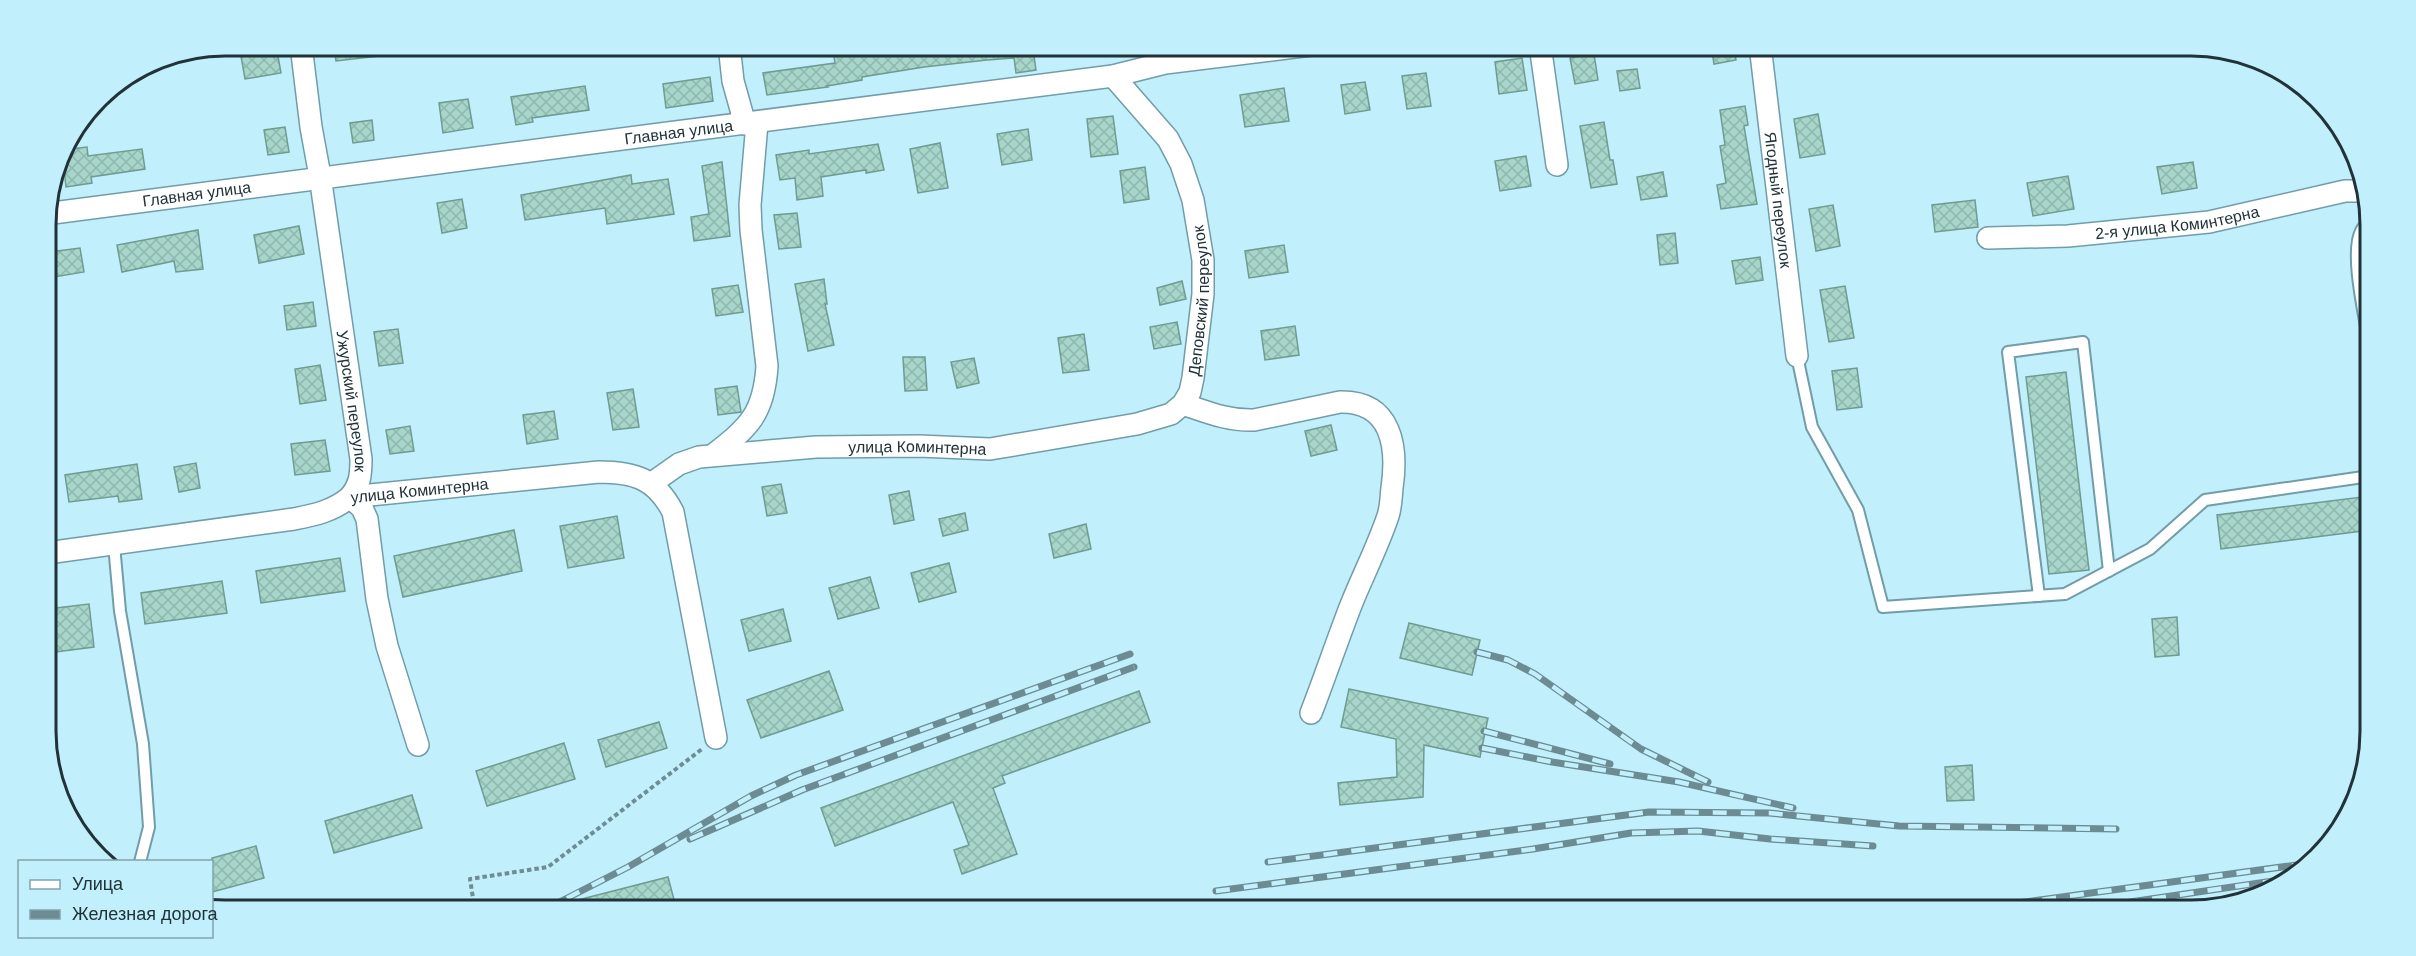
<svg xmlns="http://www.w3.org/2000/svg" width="2416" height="956" font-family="Arial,sans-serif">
  <defs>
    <pattern id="building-cross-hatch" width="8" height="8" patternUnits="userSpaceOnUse" patternTransform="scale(1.5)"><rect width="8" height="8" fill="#a7d5ca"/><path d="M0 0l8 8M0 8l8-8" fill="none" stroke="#8fb7ae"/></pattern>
  </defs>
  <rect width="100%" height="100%" fill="#c1effb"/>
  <g fill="url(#building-cross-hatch)" stroke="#6f9b92" stroke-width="1.5">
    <path d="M 239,45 L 276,45 L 281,73 L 245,79 Z"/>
    <path d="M 334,45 L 386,45 L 387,55 L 336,61 Z"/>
    <path d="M 902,45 L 1040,45 L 1041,55 L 1034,56 L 1036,70 L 1016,73 L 1014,58 L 987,60 L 924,67 L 862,77 L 862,80 L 827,86 L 828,87 L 767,95 L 763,73 L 835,63 L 833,51 L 857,47 L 858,52 Z"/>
    <path d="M 1711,45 L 1733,45 L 1736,60 L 1714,64 Z"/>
    <path d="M 1594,54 L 1598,80 L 1575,84 L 1570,58 Z"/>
    <path d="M 1522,58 L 1527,90 L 1499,94 L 1495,62 Z"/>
    <path d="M 1637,69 L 1640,88 L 1620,91 L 1617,71 Z"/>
    <path d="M 1426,73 L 1431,106 L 1407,109 L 1402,76 Z"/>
    <path d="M 710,77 L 713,101 L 666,108 L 663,84 Z"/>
    <path d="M 1365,82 L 1370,110 L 1345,114 L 1341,85 Z"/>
    <path d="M 585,86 L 589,110 L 532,118 L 533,122 L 516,125 L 511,97 Z"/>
    <path d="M 1284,88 L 1289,121 L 1245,127 L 1240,95 Z"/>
    <path d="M 468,99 L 473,128 L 443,133 L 439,103 Z"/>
    <path d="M 1745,106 L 1748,125 L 1744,126 L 1757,204 L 1721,209 L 1717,185 L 1726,183 L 1720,146 L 1725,145 L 1720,110 Z"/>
    <path d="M 1818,114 L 1825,154 L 1800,158 L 1794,119 Z"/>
    <path d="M 1113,116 L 1118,154 L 1091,157 L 1087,119 Z"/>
    <path d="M 372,120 L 374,140 L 353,143 L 350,123 Z"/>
    <path d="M 1604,122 L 1610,160 L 1613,160 L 1617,184 L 1591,188 L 1580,126 Z"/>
    <path d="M 285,127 L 289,152 L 268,155 L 264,130 Z"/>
    <path d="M 1028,129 L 1032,160 L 1002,165 L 997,134 Z"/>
    <path d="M 940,143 L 948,188 L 918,193 L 910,149 Z"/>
    <path d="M 878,144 L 884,170 L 866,173 L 866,170 L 821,177 L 823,196 L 797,200 L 795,178 L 780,180 L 776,155 L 809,150 L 809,154 Z"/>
    <path d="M 87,147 L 88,156 L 142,149 L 145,169 L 91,177 L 92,183 L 66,187 L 62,150 Z"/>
    <path d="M 1526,156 L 1531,186 L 1500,191 L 1495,161 Z"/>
    <path d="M 722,162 L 730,236 L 694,241 L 691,217 L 709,214 L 702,166 Z"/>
    <path d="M 2193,162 L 2197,188 L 2162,194 L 2157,167 Z"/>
    <path d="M 1145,167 L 1149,199 L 1124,203 L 1120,171 Z"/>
    <path d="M 1663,172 L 1667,196 L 1641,200 L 1637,177 Z"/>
    <path d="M 631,175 L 632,184 L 668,179 L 674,214 L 607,224 L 605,208 L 525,220 L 521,195 Z"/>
    <path d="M 2068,176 L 2074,209 L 2033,216 L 2027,183 Z"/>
    <path d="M 462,199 L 467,228 L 442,233 L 437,203 Z"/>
    <path d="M 1975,200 L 1978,227 L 1935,232 L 1932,205 Z"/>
    <path d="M 1833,205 L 1840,246 L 1816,251 L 1809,209 Z"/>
    <path d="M 797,213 L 801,247 L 779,249 L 774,215 Z"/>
    <path d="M 299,226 L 304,254 L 259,263 L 254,235 Z"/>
    <path d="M 198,230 L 203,269 L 176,272 L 174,261 L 122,272 L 117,245 Z"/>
    <path d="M 1675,233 L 1678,263 L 1660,265 L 1657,235 Z"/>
    <path d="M 1284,245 L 1288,272 L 1249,278 L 1245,251 Z"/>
    <path d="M 80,248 L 84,272 L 54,277 L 50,252 Z"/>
    <path d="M 1760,257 L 1763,280 L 1736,284 L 1732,261 Z"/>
    <path d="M 824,279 L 827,304 L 825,304 L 834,345 L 808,351 L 795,284 Z"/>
    <path d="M 1182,281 L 1186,299 L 1160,305 L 1157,288 Z"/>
    <path d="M 738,285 L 743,312 L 716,316 L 712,289 Z"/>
    <path d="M 1845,286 L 1854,338 L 1829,342 L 1820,290 Z"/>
    <path d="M 313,302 L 316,326 L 287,330 L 284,306 Z"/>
    <path d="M 1177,322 L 1181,344 L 1154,349 L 1150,327 Z"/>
    <path d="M 1295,326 L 1299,355 L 1265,360 L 1261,331 Z"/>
    <path d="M 398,329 L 403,363 L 379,366 L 374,332 Z"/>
    <path d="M 1084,334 L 1089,370 L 1063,373 L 1058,338 Z"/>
    <path d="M 903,357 L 925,357 L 927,390 L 905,391 Z"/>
    <path d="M 974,358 L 979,383 L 957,388 L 951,362 Z"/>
    <path d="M 320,365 L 326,400 L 300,404 L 295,369 Z"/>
    <path d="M 1857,368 L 1862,407 L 1837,410 L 1832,371 Z"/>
    <path d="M 2066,372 L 2089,570 L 2049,574 L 2026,377 Z"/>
    <path d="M 737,386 L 741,412 L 718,415 L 715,389 Z"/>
    <path d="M 633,389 L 639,427 L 613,430 L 607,393 Z"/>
    <path d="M 554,411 L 558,439 L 527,444 L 523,415 Z"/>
    <path d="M 1331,425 L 1337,450 L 1311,456 L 1305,431 Z"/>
    <path d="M 410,426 L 414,451 L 390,454 L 386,430 Z"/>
    <path d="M 325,440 L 330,471 L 295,475 L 291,444 Z"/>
    <path d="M 196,463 L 200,488 L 179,492 L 174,467 Z"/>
    <path d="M 137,464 L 142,499 L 119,502 L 118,496 L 69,502 L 65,475 Z"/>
    <path d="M 781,484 L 787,513 L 767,516 L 762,487 Z"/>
    <path d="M 909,491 L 914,520 L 894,524 L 889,495 Z"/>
    <path d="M 2370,496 L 2370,530 L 2221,549 L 2217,515 Z"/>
    <path d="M 965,513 L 968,530 L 943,536 L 939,519 Z"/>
    <path d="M 617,516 L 624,558 L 568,568 L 560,526 Z"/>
    <path d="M 1086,524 L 1091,549 L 1054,558 L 1049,534 Z"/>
    <path d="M 514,530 L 522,571 L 403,597 L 394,556 Z"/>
    <path d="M 340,558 L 345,591 L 261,603 L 256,571 Z"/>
    <path d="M 949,563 L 956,592 L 919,602 L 911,573 Z"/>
    <path d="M 870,577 L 879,608 L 838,619 L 829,588 Z"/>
    <path d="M 222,581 L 227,613 L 145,624 L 141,593 Z"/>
    <path d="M 89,604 L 94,647 L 48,653 L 48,609 Z"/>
    <path d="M 783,609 L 791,641 L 749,651 L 741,620 Z"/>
    <path d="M 2177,617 L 2179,655 L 2155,657 L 2152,619 Z"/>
    <path d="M 1409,623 L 1480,640 L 1472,675 L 1400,658 Z"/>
    <path d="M 829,671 L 843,710 L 761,738 L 747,700 Z"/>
    <path d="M 1349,689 L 1488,718 L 1480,757 L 1424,745 L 1423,797 L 1340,805 L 1338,783 L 1397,777 L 1396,739 L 1341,727 Z"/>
    <path d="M 1139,691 L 1150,722 L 1002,776 L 1005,783 L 993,788 L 1017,854 L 962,874 L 954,850 L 969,845 L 953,802 L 835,846 L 821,808 Z"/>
    <path d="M 659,722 L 667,748 L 606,767 L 598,740 Z"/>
    <path d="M 564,743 L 575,779 L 487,806 L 476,771 Z"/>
    <path d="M 1972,765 L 1974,800 L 1947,801 L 1945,767 Z"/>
    <path d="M 412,795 L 422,828 L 334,853 L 325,821 Z"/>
    <path d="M 256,846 L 264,878 L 212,892 L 212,858 Z"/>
    <path d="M 668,877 L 677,911 L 559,911 L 558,905 Z"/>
  </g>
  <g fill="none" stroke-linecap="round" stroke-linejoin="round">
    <g stroke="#719da8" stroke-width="14">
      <g id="lane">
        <path d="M 2369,219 C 2367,223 2363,227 2361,231 C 2349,253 2366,322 2370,349"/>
        <path d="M 1797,356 L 1812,427 L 1858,510 L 1883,607 L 2065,594 L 2150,549 L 2205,500 L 2370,476"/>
        <path d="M 114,545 L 120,611 L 143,744 L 149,827 L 140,862"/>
        <path d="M 2039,596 L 2008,352 L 2083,342 L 2109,571"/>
      </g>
    </g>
    <g stroke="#719da8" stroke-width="24">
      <g id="street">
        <path id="s1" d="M 301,45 L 311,127 L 320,176 L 361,459 C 361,475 360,485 350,497 L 362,508 L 367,519 L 377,599 L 387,646 L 418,745"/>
        <path d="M 729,45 L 733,81 L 745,124"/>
        <path d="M 1540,45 L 1557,165"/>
        <path id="s2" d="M 1760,45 L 1797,356"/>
        <path id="s3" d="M 45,214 C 401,165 757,123 1113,76 L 1165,63 L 1311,45"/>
        <path id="s4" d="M 1988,238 L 2068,236 L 2209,222 L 2345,191 L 2366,191"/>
        <path d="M 1183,404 C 1207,412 1228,421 1254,420 L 1340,402 C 1392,401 1398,447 1392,488 C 1391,497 1391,507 1388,516 C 1378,546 1363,575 1351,605 C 1337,641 1325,677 1311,713"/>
        <path d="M 713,455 C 749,427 764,414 767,366 L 751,230 L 750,205 L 757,123"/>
        <path id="s5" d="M 652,483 L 679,464 L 699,457 L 816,447 L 919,446 L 990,449 L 1137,424 L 1171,414 L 1183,404 L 1190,392 L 1193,378 L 1203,294 L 1203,260 L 1193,200 L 1181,164 L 1168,139 L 1113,76"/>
        <path id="s6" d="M 47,553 L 294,519 C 315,515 333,511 350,497 L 599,472 C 635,472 656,479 673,512 L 716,738"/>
      </g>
    </g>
    <path stroke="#6d8c95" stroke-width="4" stroke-dasharray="4.5 3" stroke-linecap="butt" d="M 475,911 L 470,879 L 548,867 L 702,749"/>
    <use href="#lane" stroke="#fff" stroke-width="10"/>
    <use href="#street" stroke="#fff" stroke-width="21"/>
    <g stroke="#6c8b93" stroke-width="7">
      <g id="rail">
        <path d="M 1477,652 L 1508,660 L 1535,674 L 1641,749 L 1708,782"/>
        <path d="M 1484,731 L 1610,764"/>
        <path d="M 1482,748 L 1552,762 L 1679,782 L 1793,808"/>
        <path d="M 690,839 L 802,790 L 1134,667"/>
        <path d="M 1268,862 L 1649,812 L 1769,813 L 1899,826 L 2116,829"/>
        <path d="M 1216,891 L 1533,849 L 1631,833 L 1698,831 L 1770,839 L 1873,846"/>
        <path d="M 542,911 L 628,867 L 751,796 L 796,775 L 1130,654"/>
        <path d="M 1959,911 L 2311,863"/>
        <path d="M 2069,911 L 2293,878"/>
      </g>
    </g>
    <use href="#rail" stroke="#c1effb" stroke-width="4.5" stroke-dasharray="14" stroke-linecap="butt"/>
  </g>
  <g text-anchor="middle" stroke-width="5" stroke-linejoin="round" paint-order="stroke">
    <g font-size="16" fill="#213338" stroke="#c1effb">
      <text dy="6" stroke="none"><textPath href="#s3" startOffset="639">Главная улица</textPath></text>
      <text dy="6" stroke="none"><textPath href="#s3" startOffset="153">Главная улица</textPath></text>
      <text dy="6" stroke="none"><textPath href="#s2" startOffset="156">Ягодный переулок</textPath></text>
      <text dy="6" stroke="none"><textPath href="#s4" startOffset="190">2-я улица Коминтерна</textPath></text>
      <text dy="6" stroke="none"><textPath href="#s5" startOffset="652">Деповский переулок</textPath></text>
      <text dy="6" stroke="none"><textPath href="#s1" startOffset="360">Ужурский переулок</textPath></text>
      <text dy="6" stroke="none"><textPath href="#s5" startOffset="273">улица Коминтерна</textPath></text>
      <text dy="6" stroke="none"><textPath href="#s6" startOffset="380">улица Коминтерна</textPath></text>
    </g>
  </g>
  <path d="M0 0H2416V956H0ZM225 56H2191A169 169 0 0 1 2360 225V731A169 169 0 0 1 2191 900H225A169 169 0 0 1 56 731V225A169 169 0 0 1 225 56Z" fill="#c1effb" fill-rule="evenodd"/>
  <path fill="none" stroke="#213338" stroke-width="3" d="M225 56H2191A169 169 0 0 1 2360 225V731A169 169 0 0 1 2191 900H225A169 169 0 0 1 56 731V225A169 169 0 0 1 225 56Z"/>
  <rect x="18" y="860" width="195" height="78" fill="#c1effb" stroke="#81a4ad" stroke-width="1.5"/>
  <rect x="30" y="880" width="30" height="9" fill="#ffffff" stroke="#81a4ad" stroke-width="1.5"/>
  <text x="72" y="890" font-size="18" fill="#213338">Улица</text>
  <rect x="30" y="910" width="30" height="9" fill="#6c8b93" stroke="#81a4ad" stroke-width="1.5"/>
  <text x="72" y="920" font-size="18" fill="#213338">Железная дорога</text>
</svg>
